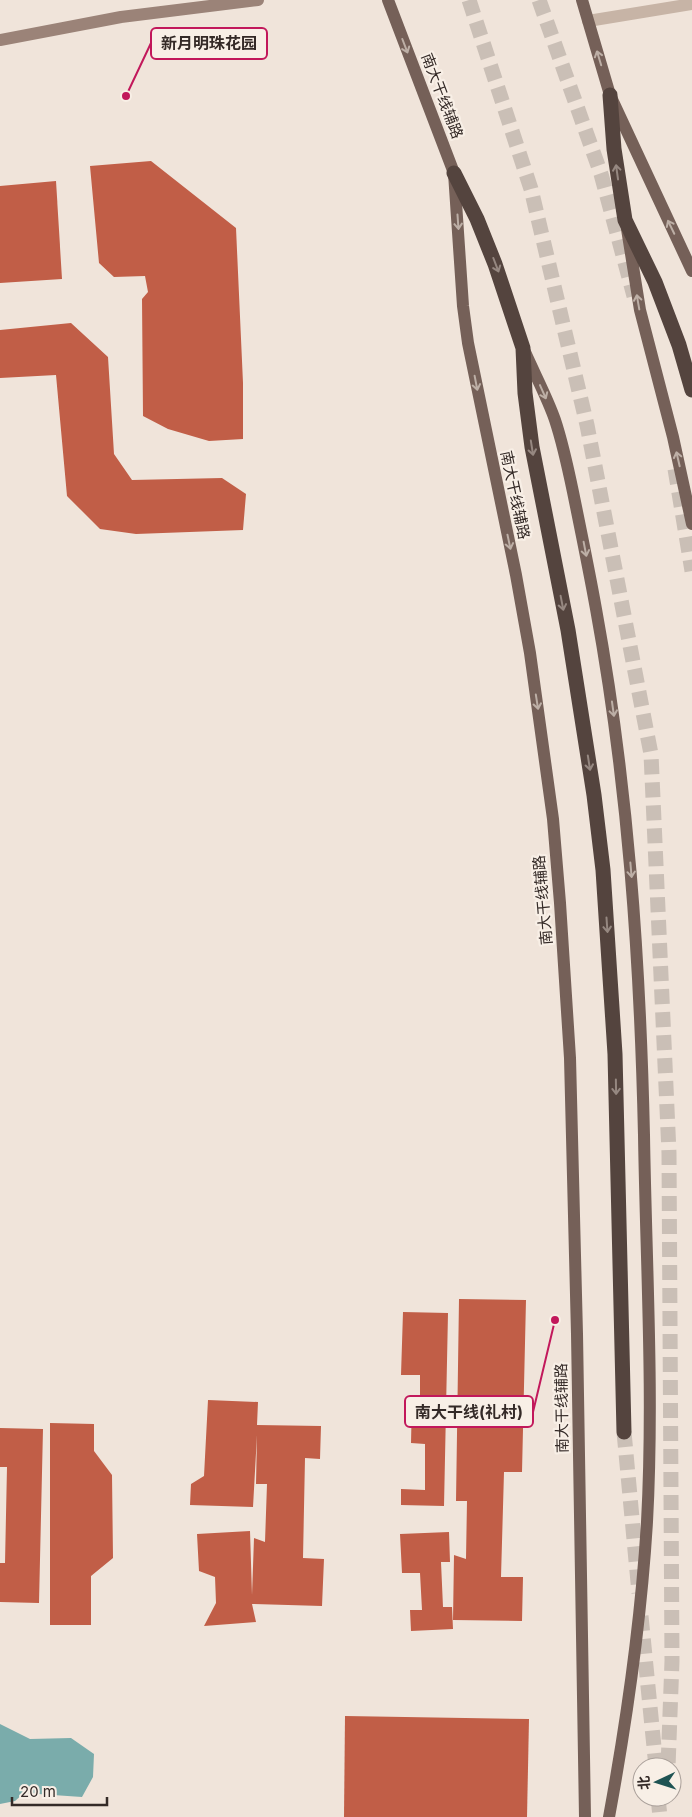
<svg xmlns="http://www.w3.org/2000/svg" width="692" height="1817" font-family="Inter,'Noto Sans SC',sans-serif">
  <rect width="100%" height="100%" fill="#f0e4da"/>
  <path fill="#7aacab" d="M 0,1724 L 30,1739 L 71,1738 L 94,1754 L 93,1777 L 82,1797 L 24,1793 L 15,1801 L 0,1804 Z"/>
  <g fill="#c15e47">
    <path d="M 151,161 L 236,228 L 243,383 L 243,439 L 209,441 L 168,429 L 143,416 L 142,299 L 148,292 L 145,276 L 114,277 L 99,263 L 90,166 Z"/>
    <path d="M 56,181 L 62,279 L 0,283 L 0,186 Z"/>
    <path d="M 71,323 L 108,357 L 114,454 L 132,480 L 222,478 L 246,494 L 243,530 L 136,534 L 100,529 L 67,496 L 56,375 L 0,378 L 0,330 Z"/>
    <path d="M 459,1299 L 526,1300 L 522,1472 L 504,1472 L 501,1577 L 523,1577 L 522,1621 L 453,1620 L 454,1555 L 466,1559 L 467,1501 L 456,1501 Z"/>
    <path d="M 403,1312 L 448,1313 L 444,1506 L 401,1505 L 401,1489 L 425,1490 L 425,1444 L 411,1443 L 412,1398 L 420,1398 L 420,1375 L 401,1375 Z"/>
    <path d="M 208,1400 L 258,1402 L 257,1425 L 321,1426 L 320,1459 L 305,1458 L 303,1558 L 324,1559 L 322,1606 L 252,1604 L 256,1622 L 204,1626 L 216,1603 L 215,1577 L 199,1571 L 197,1534 L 250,1531 L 252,1595 L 254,1538 L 265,1542 L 267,1484 L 256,1484 L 257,1435 L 253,1507 L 190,1505 L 191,1484 L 204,1476 Z"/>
    <path d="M 50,1423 L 94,1424 L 94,1451 L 112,1475 L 113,1558 L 91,1576 L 91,1625 L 50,1625 Z"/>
    <path d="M 0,1428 L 43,1429 L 39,1603 L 0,1602 L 0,1563 L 5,1563 L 7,1467 L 0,1467 Z"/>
    <path d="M 449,1532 L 450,1562 L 441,1562 L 443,1607 L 452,1607 L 453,1629 L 411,1631 L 410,1610 L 422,1610 L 420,1573 L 402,1573 L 400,1534 Z"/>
    <path d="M 345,1716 L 529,1719 L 527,1817 L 344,1817 Z"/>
  </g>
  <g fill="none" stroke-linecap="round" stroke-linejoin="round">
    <g stroke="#cabfb6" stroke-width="15" stroke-dasharray="15 8" stroke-linecap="butt">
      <path d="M 469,0 L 531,189 L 587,425 L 651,754 L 669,1153 L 672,1661 L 668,1767"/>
      <path d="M 539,0 L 601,174 L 634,296"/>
      <path d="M 675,469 L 692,571"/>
      <path d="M 624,1432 L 639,1593"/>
      <path d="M 641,1616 L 656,1767"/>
      <path d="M 658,1797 L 660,1817"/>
    </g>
    <path stroke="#c7b4a6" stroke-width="12" d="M 588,21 L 692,4"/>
    <path stroke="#9b8378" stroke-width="12" d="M 0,40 L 121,17 L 258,0"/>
    <g stroke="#756058" stroke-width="12">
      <path d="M 388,0 L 454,173 L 463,306 L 468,343 L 516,575 L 530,653 L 553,819 L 560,903 L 570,1058 L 577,1334 L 585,1817"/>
      <path d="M 582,0 L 610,95 L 692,271"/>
      <path d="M 627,229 L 640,310 L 673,437 L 692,524"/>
      <path d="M 525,352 C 535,375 547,397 555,420 C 563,444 568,468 573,492 C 581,531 589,570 596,609 C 628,784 640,958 644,1135 C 646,1264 654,1393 647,1522 C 641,1621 627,1719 609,1817"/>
    </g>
    <g stroke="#54443e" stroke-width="15">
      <path d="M 610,95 L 614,149 L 625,220 L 655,282 L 679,345 L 692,390"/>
      <path d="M 454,173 L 477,219 L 495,264 L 523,348 L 525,393 L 532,447 L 568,630 L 594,795 L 603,870 L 615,1054 L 624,1432"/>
    </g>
  </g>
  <defs><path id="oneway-shaft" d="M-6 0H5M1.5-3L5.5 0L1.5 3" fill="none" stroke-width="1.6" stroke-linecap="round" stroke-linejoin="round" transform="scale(1.25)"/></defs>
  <g stroke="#bdafa6">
    <use href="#oneway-shaft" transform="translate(405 46) rotate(69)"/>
    <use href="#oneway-shaft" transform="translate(599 58) rotate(-107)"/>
    <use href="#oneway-shaft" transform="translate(458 222) rotate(86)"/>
    <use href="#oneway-shaft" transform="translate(671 227) rotate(-116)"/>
    <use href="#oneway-shaft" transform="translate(638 302) rotate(-100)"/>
    <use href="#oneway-shaft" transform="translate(476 383) rotate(79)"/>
    <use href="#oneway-shaft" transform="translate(543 392) rotate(66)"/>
    <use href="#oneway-shaft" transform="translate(678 459) rotate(-103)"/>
    <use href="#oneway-shaft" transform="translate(509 542) rotate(78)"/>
    <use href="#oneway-shaft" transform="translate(585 549) rotate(79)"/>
    <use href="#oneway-shaft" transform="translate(537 702) rotate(81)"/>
    <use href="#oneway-shaft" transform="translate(613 709) rotate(82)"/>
    <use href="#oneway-shaft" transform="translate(631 870) rotate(85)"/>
  </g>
  <g stroke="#968881">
    <use href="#oneway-shaft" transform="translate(617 172) rotate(-98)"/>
    <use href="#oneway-shaft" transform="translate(496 265) rotate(69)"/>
    <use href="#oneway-shaft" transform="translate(532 448) rotate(81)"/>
    <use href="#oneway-shaft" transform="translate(562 603) rotate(79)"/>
    <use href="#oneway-shaft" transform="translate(589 763) rotate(81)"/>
    <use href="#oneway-shaft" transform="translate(607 925) rotate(86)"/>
    <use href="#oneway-shaft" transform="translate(616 1087) rotate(89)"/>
  </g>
  <g text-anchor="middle" stroke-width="4.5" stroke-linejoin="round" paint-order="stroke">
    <g font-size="15" fill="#342a27" stroke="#f8efe6">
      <text transform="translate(442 96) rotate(69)" y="5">南大干线辅路</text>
      <text transform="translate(515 495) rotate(78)" y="5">南大干线辅路</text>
      <text transform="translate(543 900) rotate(-95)" y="5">南大干线辅路</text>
      <text transform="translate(562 1408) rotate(-91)" y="5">南大干线辅路</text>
    </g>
  </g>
  <path fill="none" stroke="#c2185b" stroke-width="2" d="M126 96L151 43M555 1320L533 1412"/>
  <g fill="#c2185b" stroke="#f8efe6" stroke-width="2">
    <circle cx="126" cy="96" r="5"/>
    <circle cx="555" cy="1320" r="5"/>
  </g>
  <g fill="#f8efe6" stroke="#c2185b" stroke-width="2">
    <rect x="151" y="28" width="116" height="31" rx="5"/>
    <rect x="405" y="1396" width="128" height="31" rx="5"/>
  </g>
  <g font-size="16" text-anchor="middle" font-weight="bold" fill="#342a27">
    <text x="209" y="49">新月明珠花园</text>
    <text x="469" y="1418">南大干线(礼村)</text>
  </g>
  <g transform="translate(657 1782) rotate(266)"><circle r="24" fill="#f8efe6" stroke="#aaa09a"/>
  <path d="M0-4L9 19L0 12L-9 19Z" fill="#1e5353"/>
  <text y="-8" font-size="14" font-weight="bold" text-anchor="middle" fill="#342a27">北</text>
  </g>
  <path d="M12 1797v8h95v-8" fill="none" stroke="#342a27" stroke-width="2.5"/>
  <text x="20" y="1797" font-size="15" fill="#342a27" stroke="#f8efe6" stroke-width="4" paint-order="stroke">20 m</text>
</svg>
